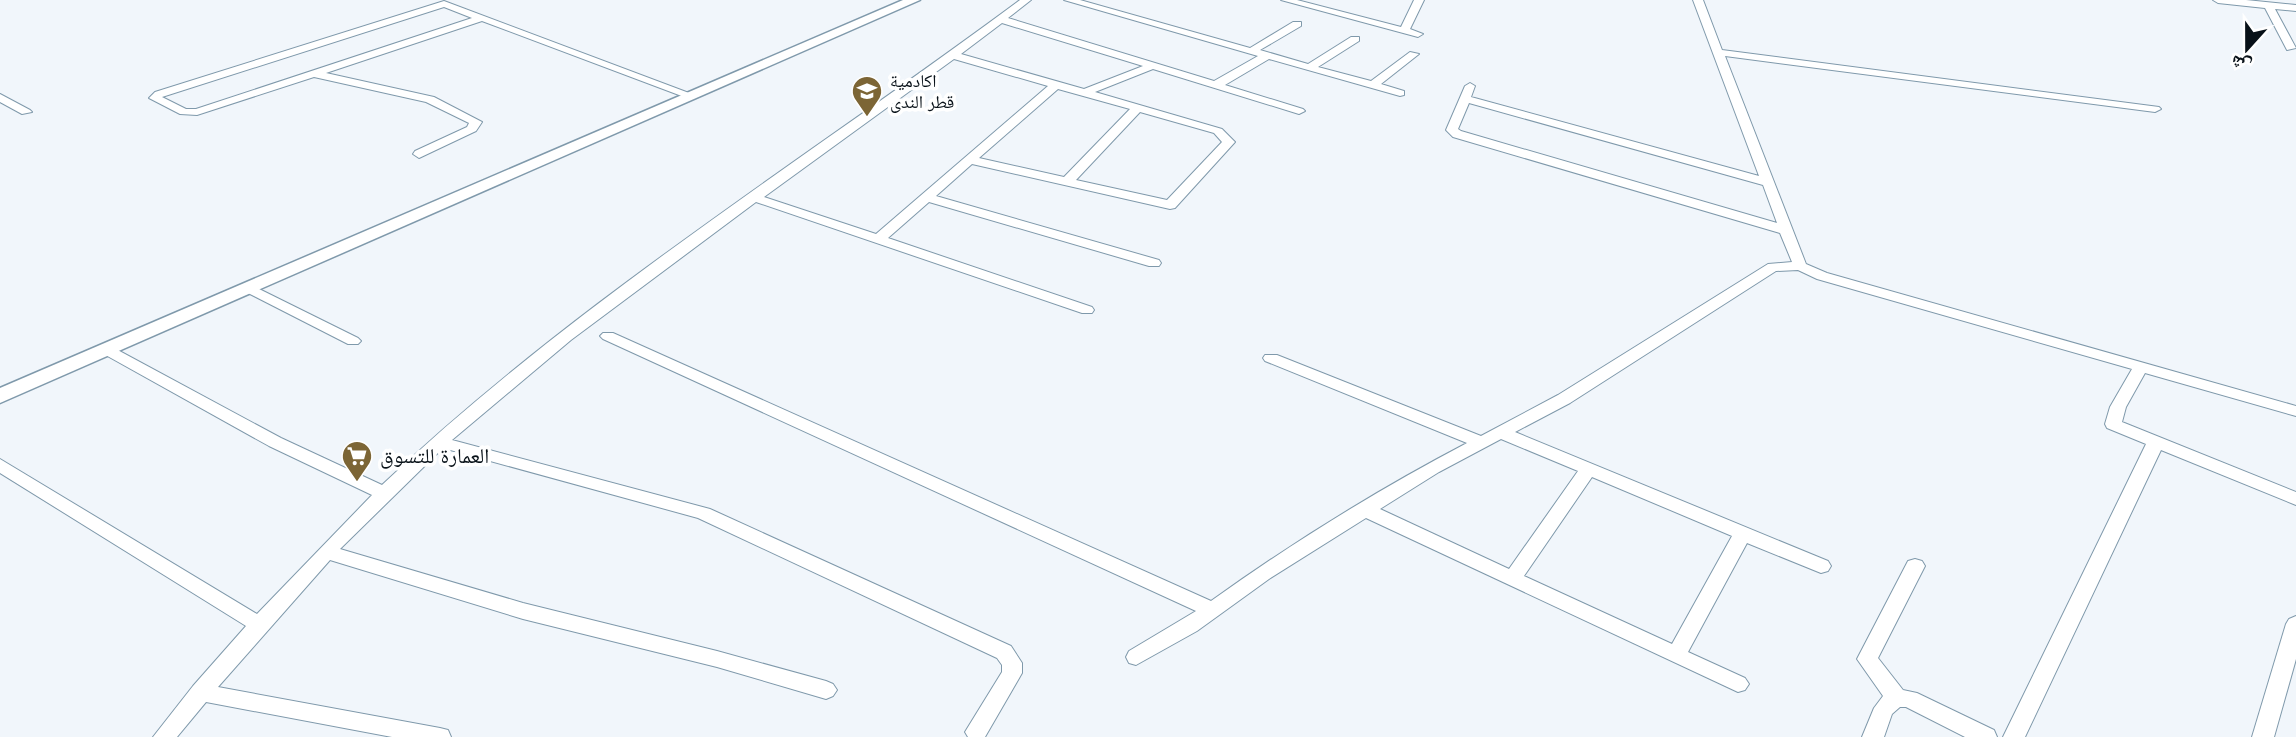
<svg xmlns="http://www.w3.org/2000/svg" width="2296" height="737" font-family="Inter,'Noto Naskh Arabic',sans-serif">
  <rect width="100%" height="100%" fill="#f1f6fb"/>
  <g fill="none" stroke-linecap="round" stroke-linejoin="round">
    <g stroke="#7f99ab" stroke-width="2">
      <g id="minor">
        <path d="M 1020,0 L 1031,0 L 1008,18 L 1214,81 L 1258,56 L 1064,0 L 1080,0 L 1250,48 L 1293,22 L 1301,22 L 1301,26 L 1260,50 L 1308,64 L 1351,37 L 1359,37 L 1359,41 L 1318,67 L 1371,81 L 1410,52 L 1419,54 L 1381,84 L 1404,91 L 1404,95 L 1400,96 L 1269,59 L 1225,85 L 1303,109 L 1305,111 L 1299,114 L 1153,69 L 1095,92 L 1222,129 L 1235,142 L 1175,208 L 1170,209 L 972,164 L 936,196 L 1159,260 L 1161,263 L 1159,266 L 1149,266 L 929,202 L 888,238 L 1092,307 L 1094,310 L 1092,313 L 1082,313 L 756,202 L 571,340 L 452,440 L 710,509 L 1011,646 L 1022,663 L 1022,673 L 985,737 L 968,737 L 965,732 L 1002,672 L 1002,665 L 997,658 L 698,518 L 443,448 L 340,549 L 523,603 L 717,651 L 826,681 L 833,684 L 837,690 L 833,696 L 826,699 L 717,667 L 523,619 L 330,560 L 218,687 L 440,728 L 448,730 L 451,737 L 392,737 L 206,702 L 177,737 L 153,737 L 193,686 L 246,626 L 0,473 L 0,459 L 257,614 L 372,495 L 269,446 L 102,353 L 99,350 L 102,347 L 112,347 L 281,438 L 382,485 C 576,301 806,159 1020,0 ZM 1002,23 L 1143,66 L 1084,89 L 961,54 ZM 954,59 L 1048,86 L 876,234 L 764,197 ZM 1058,89 L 1130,109 L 1064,177 L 979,158 ZM 1140,112 L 1214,133 L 1222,142 L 1167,200 L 1076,180 Z"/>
        <path d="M 1281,0 L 1297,0 L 1401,27 L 1414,0 L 1424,0 L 1410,29 L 1423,34 L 1418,37 Z"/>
        <path d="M 1693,0 L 1703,0 L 1722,50 L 2159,107 L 2161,109 L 2155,112 L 1725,56 L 1806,264 L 1827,273 L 2296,406 L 2296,416 L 2145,373 L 2126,407 L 2122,422 L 2296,492 L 2296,505 L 2161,450 L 2025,737 L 2003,737 L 2146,444 L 2107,428 L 2105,424 L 2110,407 L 2132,369 L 1817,279 L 1798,270 L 1776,271 L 1570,403 L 1515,432 L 1828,561 L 1831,566 L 1828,571 L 1821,573 L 1747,543 L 1688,652 L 1745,678 L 1749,684 L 1745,690 L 1738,692 L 1366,518 L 1269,579 L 1197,631 L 1136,665 L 1129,663 L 1126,657 L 1129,651 L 1196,611 L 603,339 L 600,336 L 603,333 L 613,333 L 1211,601 C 1292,543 1379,489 1467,443 L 1265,361 L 1263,358 L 1265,355 L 1277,355 L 1481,436 L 1558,395 L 1768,264 L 1792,262 L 1780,233 L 1453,137 L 1446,130 L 1465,86 L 1470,83 L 1475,86 L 1471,97 L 1759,176 ZM 1469,103 L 1763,185 L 1777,223 L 1461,131 L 1458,129 ZM 1501,439 L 1578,471 L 1509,569 L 1380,509 L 1439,472 ZM 1592,477 L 1732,536 L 1672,644 L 1524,576 Z"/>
        <path d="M 2213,0 L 2246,0 L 2296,5 L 2296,11 L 2275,9 L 2296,48 L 2287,50 L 2265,8 L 2218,3 Z"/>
        <path d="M 444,1 L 697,96 L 687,98 L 482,21 L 326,73 L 434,97 L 482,122 L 476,131 L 419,158 L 413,154 L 415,151 L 467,127 L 469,123 L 426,102 L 314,77 L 197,115 L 180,114 L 149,98 L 155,92 ZM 444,7 L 472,18 L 196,109 L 186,109 L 162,97 Z"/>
        <path d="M 0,94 L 30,110 L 32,112 L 22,114 L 0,102 Z"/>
        <path d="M 249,284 L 358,338 L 361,341 L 358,344 L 348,344 L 244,291 L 242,288 L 244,285 Z"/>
        <path d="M 1915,559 L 1922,561 L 1925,566 L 1878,658 L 1903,690 L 1917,693 L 1994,730 L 1997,737 L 1965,737 L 1906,707 L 1900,707 L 1892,714 L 1884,737 L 1862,737 L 1874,708 L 1883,696 L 1857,659 L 1908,561 Z"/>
        <path d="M 2296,616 L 2296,659 L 2274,737 L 2252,737 L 2286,624 L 2289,619 Z"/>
      </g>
    </g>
    <g stroke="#7f99ab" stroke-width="3">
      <path id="major" d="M 903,0 L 920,0 L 0,403 L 0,388 Z"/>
    </g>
    <use href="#minor" fill="#fff" fill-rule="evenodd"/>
    <use href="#major" fill="#fff" fill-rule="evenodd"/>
  </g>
  <defs>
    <g id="school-pin" transform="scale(1.575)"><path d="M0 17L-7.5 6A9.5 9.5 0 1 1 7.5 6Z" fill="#7c6535" stroke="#fff"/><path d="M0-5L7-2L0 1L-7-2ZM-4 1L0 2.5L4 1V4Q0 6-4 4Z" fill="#fff"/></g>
    <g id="supermarket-pin" transform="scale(1.575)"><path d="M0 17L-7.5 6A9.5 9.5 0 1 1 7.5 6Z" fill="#7c6535" stroke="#fff"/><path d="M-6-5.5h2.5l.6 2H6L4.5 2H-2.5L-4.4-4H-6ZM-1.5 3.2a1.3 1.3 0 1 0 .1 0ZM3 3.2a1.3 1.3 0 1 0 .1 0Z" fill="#fff"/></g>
  </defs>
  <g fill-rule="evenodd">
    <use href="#school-pin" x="867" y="91"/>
    <use href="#supermarket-pin" x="357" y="456"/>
  </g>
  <g text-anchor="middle" stroke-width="7" stroke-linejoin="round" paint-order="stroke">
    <g font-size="18" fill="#081118" stroke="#fff" text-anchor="start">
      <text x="890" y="87">اكادمية<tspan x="890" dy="21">قطر الندى</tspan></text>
    </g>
    <g font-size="21" fill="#081118" stroke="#fff" text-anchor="start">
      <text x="380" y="463">العمارة للتسوق</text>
    </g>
  </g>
  <g transform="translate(2247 49) rotate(201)" stroke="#ffffff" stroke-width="5" paint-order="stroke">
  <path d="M0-5L12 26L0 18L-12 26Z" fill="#081118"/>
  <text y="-10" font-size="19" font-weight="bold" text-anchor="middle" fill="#081118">ش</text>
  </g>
</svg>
